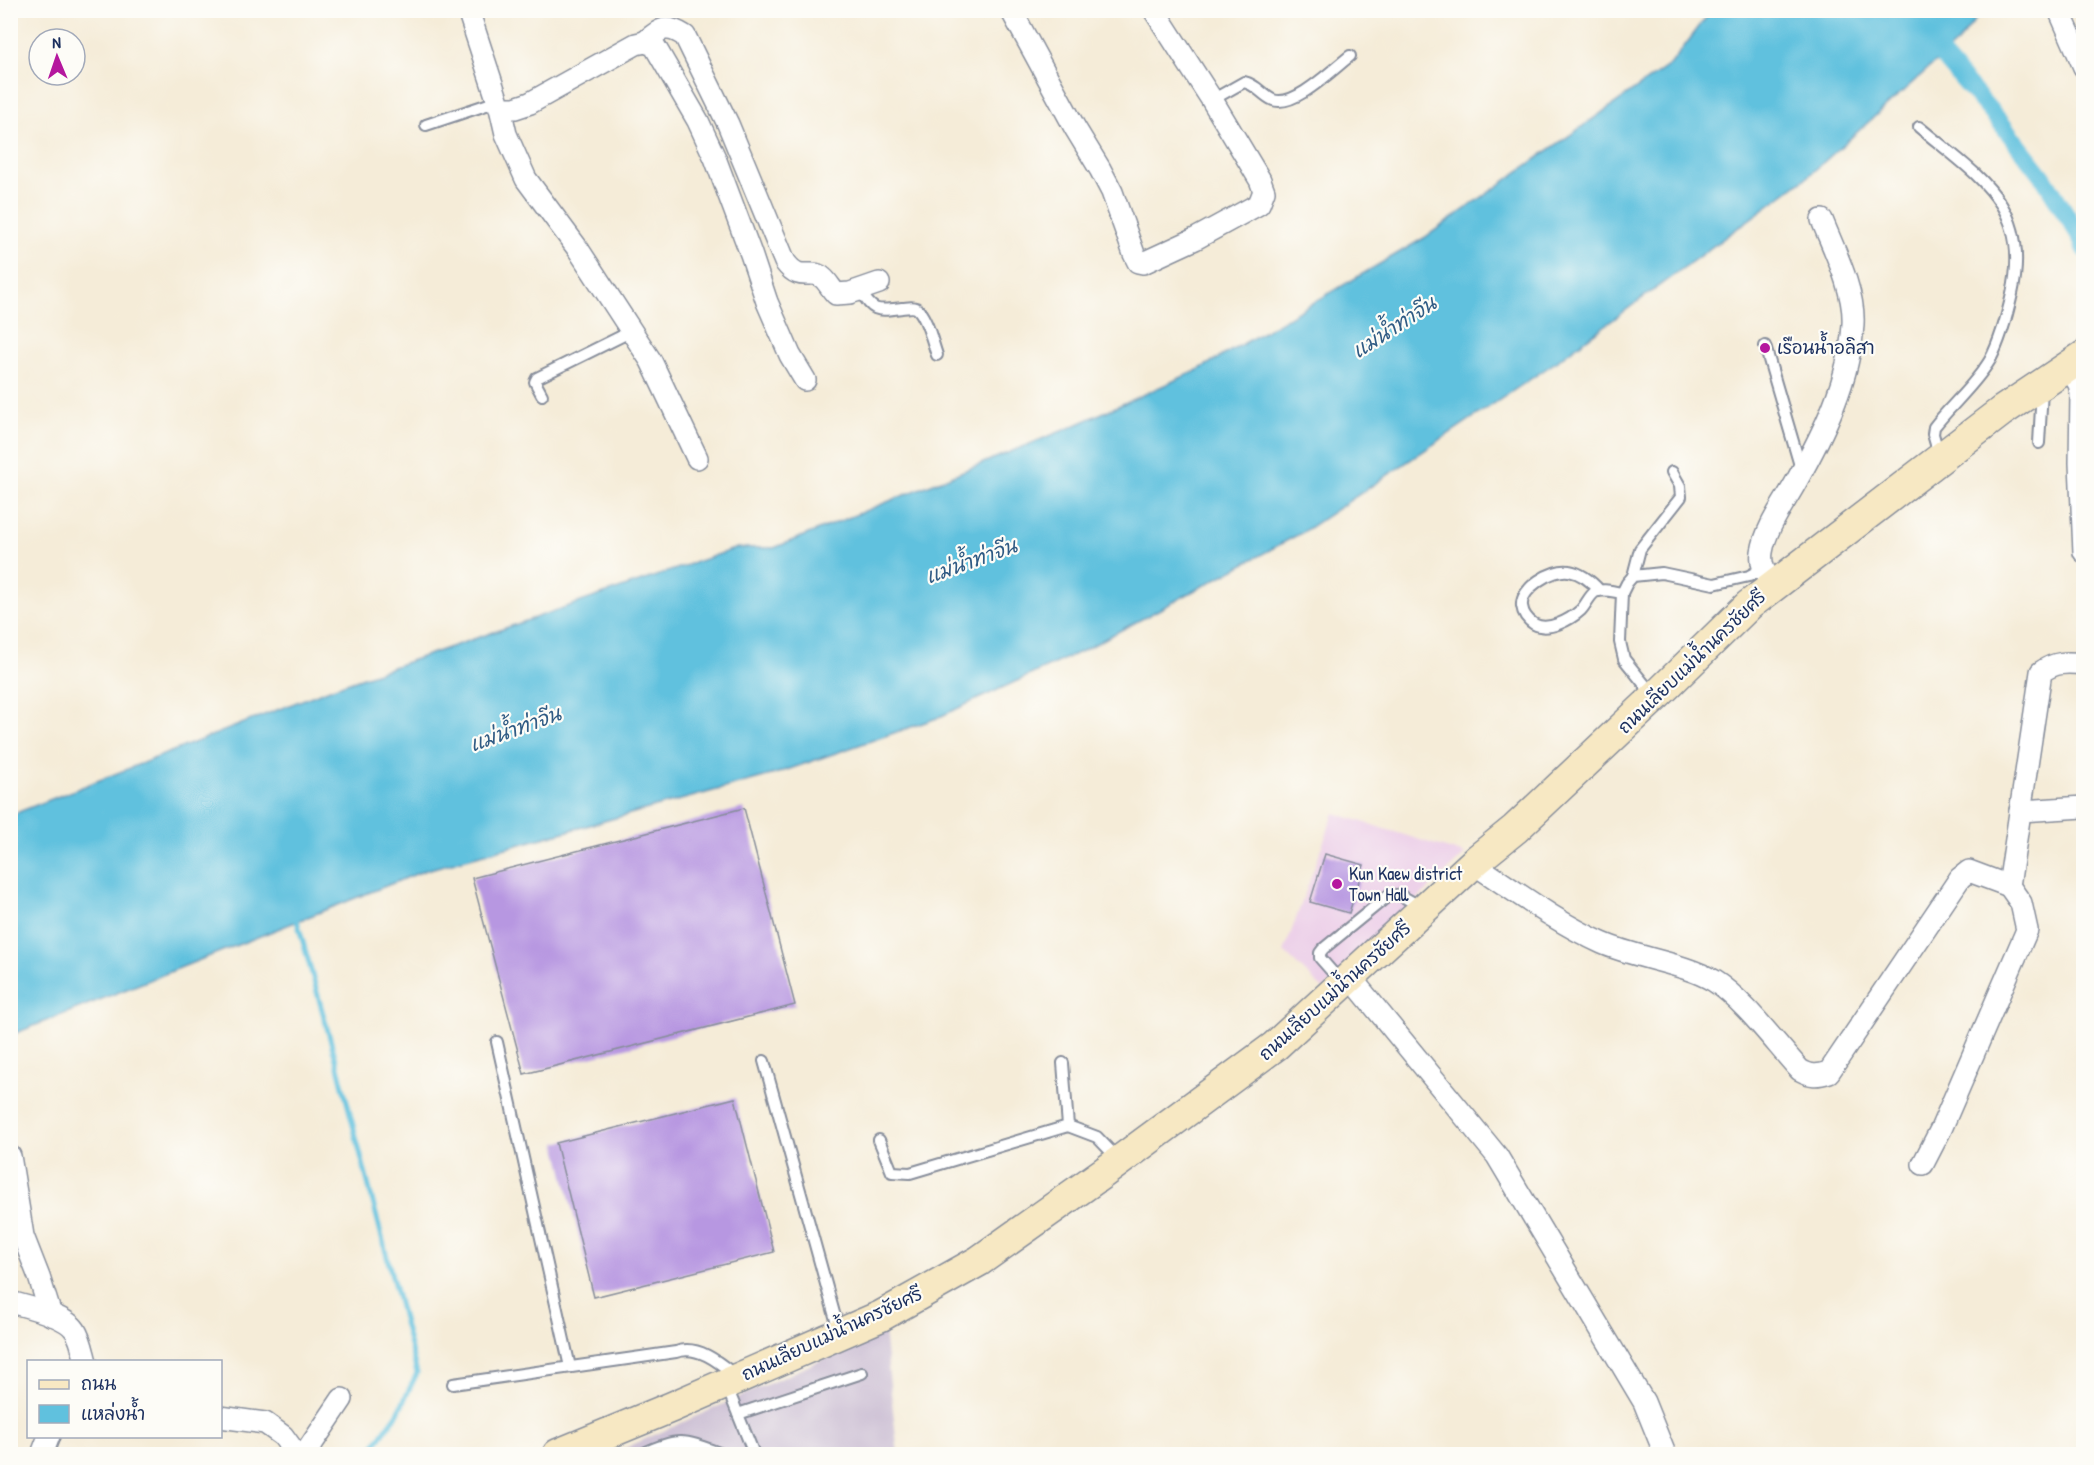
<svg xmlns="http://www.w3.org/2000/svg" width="2094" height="1465" font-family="'Patrick Hand','Playpen Sans Thai',sans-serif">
  <rect width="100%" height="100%" fill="#fdfcf7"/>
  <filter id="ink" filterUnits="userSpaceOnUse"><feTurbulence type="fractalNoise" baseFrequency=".0167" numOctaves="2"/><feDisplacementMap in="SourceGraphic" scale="12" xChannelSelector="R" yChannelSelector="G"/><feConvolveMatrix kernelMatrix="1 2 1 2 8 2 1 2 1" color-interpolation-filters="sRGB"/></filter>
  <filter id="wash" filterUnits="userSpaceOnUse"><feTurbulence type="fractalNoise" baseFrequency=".008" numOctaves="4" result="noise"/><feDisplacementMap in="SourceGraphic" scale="24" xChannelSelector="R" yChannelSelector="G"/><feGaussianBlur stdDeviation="1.35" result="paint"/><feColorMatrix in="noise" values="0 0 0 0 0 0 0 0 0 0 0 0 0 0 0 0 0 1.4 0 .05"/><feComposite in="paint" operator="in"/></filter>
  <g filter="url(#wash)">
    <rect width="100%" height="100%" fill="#f5ecd8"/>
    <path fill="#edd1e9" d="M 1334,813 L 1465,854 L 1323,989 L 1284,952 Z"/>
    <path fill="#ccbfd4" d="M 884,1332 L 898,1454 L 612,1454 Z"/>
    <path fill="#60c1de" stroke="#3e789e" stroke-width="1.5" d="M 1711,11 L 1982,11 L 1959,41 L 1807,177 L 1550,366 L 1303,532 L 1084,650 L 937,718 L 775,774 L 426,870 L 11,1035 L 11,815 L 335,687 L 737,548 L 774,548 L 1069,428 L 1200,369 L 1424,238 L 1671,64 Z"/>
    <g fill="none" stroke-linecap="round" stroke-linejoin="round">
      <path stroke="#60c1de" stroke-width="5" d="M 296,917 L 338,1067 L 417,1373 L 398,1413 L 368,1454"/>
      <path stroke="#60c1de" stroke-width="18" d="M 1902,10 L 2001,123 L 2043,177 L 2081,238 L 2084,248"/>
    </g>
    <g id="blocks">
      <g fill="#b797e1">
        <path d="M 744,808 L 795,1005 L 524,1074 L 472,878 Z"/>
        <path d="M 1325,854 L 1364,865 L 1349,913 L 1310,902 Z"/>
        <path d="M 735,1098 L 774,1252 L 594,1297 L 556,1143 Z"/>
      </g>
    </g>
  </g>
  <g filter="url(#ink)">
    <use href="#blocks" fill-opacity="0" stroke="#888e9b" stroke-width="1.5"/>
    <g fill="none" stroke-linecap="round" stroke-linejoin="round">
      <g stroke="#888e9b" stroke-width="14">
        <g id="service">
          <path d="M 1212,100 L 1244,82 C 1256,84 1262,95 1273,100 C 1294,108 1333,69 1350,56"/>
          <path d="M 426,125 L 498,101"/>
          <path d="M 1919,127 C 1979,177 2032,206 2012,294 C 2007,316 2000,341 1990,360 C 1975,385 1952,404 1934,427 L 1933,434 L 1939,455"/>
          <path d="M 860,290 C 873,313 877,311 902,308 C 906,308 912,306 916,308 C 926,314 933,344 937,355"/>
          <path d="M 1765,346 L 1801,469"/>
          <path d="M 542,395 L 535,382 L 537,378 L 632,331"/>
          <path d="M 2039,443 L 2042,390"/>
          <path d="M 1633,576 L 1640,549 L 1681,497 L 1680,486 L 1672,472"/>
          <path d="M 1600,591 C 1592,582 1582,573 1569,571 C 1553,568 1520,588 1522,606 C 1523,614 1528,620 1534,624 C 1548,632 1570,620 1581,610 C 1586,605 1589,596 1595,592 C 1603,588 1614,592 1622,593"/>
          <path d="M 1653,695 L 1624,659 L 1620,642 L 1622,593 L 1627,583 L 1633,576 L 1662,573 L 1714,584 L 1749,576 L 1762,569"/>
          <path d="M 1341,982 L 1320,958 L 1320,953 L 1323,949 L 1389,895 L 1400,895 L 1423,908"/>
          <path d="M 497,1042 L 570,1367"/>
          <path d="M 764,1061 L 839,1331"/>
          <path d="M 1068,1126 L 1097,1137 L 1119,1160"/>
          <path d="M 879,1140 L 892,1172 L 910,1173 L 1068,1126 L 1063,1063"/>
          <path d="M 453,1384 L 676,1352 C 698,1344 720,1363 736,1376"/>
          <path d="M 727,1387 L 754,1454"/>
          <path d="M 738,1414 L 862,1373"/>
          <path d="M 642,1454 C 679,1436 685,1440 722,1454"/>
        </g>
      </g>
      <g stroke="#888e9b" stroke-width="24">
        <g id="minor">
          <path d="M 468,10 L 500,108 L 515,108 L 530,103 L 636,44 L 645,42 L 654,45 L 698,121 L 715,158 L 751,254 L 767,302 L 790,355 L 805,380"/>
          <path d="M 1011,10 L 1075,128 L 1100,169 L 1112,192 L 1134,254 L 1138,262 L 1143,263 L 1195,239 L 1259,204 L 1264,191 L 1260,180 L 1212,100 L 1154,10"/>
          <path d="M 2059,10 L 2084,67"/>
          <path d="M 645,42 C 660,28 667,24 685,36 L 728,124 L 785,262 C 801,284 811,267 823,278 C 828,282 831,289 836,294 L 850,293 L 879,283"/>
          <path d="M 500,108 L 506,134 L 526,179 L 578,249 L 651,361 L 697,458"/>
          <path d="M 2068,366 L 2079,384 L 2081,393 L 2080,463 L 2084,552"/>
          <path d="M 1772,586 C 1766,574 1760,566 1762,552 C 1766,527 1784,504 1796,482 C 1823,434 1850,380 1853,324 C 1855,291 1834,250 1822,220"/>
          <path d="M 2020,811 L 2084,807"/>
          <path d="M 1474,864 C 1515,891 1556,922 1602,943 C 1636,958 1684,963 1714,981 C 1743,999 1776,1044 1800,1070 C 1811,1076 1817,1076 1829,1072 L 1960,878 L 1969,871 L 2009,886 L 2041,672 C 2055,662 2066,662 2084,664"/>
          <path d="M 1351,978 L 1497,1156 L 1644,1402 L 1665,1454"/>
          <path d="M 10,1156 L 23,1236 L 39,1277 L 51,1315"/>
          <path d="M 1923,1164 L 1941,1129 L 2027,930 L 2021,903 L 2009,886"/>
          <path d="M 10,1302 C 28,1307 65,1315 75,1330 C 81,1339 83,1351 86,1362"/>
          <path d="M 220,1417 L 265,1423 L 283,1436 L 296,1454"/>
          <path d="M 42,1454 L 49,1436"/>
          <path d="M 305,1454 L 342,1399"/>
        </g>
      </g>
      <g stroke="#888e9b" stroke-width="33">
        <path id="secondary" d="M 558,1454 L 672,1407 L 881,1316 L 979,1261 L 1103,1173 L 1275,1046 L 1478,859 L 1515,829 L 1655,697 L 1749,605 L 2002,411 L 2084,356"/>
      </g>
      <use href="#service" stroke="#fff" stroke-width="10"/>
      <use href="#minor" stroke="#fff" stroke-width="21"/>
      <use href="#secondary" stroke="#f7e8c3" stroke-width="30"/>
    </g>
  </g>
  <g fill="#b5179e" stroke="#fdfcf7" stroke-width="2">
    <circle cx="1765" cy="348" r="6"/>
    <circle cx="1337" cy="884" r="6"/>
  </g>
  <g text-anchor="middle" stroke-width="4.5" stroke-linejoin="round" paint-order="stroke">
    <g font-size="18" fill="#1b2f5e" stroke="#fdfcf7" text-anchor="start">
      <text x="1777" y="354">เรือนน้ำอลิสา</text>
      <text x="1349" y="880">Kun Kaew district<tspan x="1349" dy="21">Town Hall</tspan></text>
    </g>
    <g font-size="18" fill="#1b2f5e" stroke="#fdfcf7">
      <text transform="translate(1692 662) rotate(-44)" y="6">ถนนเลียบแม่น้ำนครชัยศรี</text>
      <text transform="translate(1335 991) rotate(-42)" y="6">ถนนเลียบแม่น้ำนครชัยศรี</text>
      <text transform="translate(832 1334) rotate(-25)" y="6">ถนนเลียบแม่น้ำนครชัยศรี</text>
    </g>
    <g font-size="20" font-style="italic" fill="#305b84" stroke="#fdfcf7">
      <text transform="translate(1394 327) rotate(-33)" y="7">แม่น้ำท่าจีน</text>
      <text transform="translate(971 561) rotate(-20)" y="7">แม่น้ำท่าจีน</text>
      <text transform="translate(515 729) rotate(-20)" y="7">แม่น้ำท่าจีน</text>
    </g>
  </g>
  <rect width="2094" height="1465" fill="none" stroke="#fdfcf7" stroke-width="36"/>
  <rect x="27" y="1360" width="195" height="78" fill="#fdfcf7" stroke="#a3aaba" stroke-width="1.5"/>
  <rect x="39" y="1380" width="30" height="9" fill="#f7e8c3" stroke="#a3aaba" stroke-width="1.5"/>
  <text x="81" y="1390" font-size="18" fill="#1b2f5e">ถนน</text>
  <rect x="39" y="1405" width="30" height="18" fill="#60c1de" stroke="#a3aaba" stroke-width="1.5"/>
  <text x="81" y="1420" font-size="18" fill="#1b2f5e">แหล่งน้ำ</text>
  <g transform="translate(57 57) rotate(358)"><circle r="28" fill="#fdfcf7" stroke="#a3aaba" stroke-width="1.5"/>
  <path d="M0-4.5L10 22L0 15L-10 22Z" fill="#b5179e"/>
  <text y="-9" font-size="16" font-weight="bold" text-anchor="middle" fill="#1b2f5e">N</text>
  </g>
</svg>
